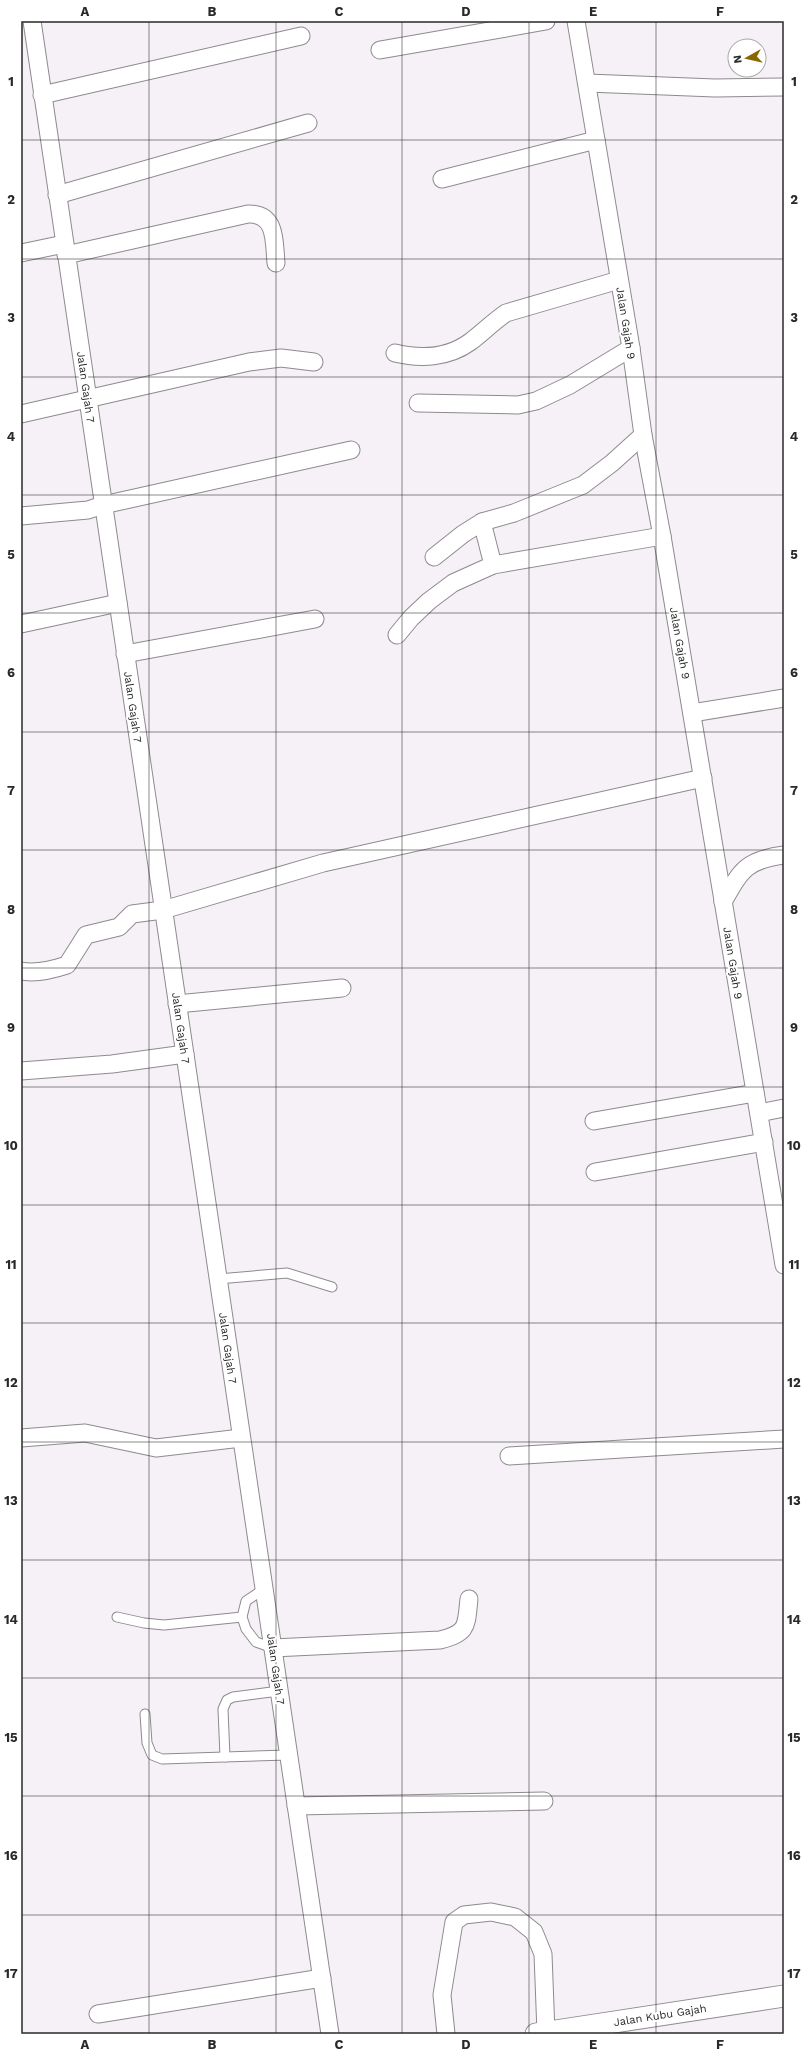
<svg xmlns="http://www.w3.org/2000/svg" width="805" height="2055" font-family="'Work Sans',sans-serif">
  <rect width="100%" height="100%" fill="#f5f1f6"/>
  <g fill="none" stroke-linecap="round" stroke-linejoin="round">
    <g stroke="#8e8a8e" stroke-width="11">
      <g id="service">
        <path d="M 218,1279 L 287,1273 L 332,1287"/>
        <path d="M 264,1589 L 246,1601 L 242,1617 L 246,1629 L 256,1642 L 273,1648"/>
        <path d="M 117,1617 L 144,1623 L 164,1625 L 242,1617"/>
        <path d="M 145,1714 L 147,1743 L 152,1755 L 162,1759 L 288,1755"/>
        <path d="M 225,1757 L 223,1709 L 227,1700 L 233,1697 L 279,1691"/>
      </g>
    </g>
    <g stroke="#8e8a8e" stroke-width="19">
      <g id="minor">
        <path d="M 32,21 L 330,2034"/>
        <path d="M 576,21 L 631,348 L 643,435 L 662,536 L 784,1265"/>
        <path d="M 380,50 L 546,21"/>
        <path d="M 587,83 L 715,88 L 784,87"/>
        <path d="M 42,95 L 301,36"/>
        <path d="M 442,179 L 596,140"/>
        <path d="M 57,195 L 308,123"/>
        <path d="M 21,253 L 64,244"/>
        <path d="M 66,255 L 248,214 C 277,213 274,242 276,263"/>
        <path d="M 395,353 C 420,359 448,358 470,342 C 482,333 493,322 506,313 L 619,280"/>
        <path d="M 418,403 L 518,405 L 536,401 L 570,385 L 631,348"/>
        <path d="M 21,414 L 249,362 L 281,358 L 314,362"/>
        <path d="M 21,516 L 88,510 L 103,505 L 351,450"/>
        <path d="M 482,522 L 493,565"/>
        <path d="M 434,557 L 463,534 L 482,522 L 514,513 L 583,485 L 612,463 L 643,435"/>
        <path d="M 21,624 L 118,603"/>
        <path d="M 397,635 L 411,618 L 429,601 L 453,583 L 493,565 L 662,536"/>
        <path d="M 125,654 L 315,619"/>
        <path d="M 692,713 L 784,698"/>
        <path d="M 723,902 C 741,870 746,860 784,855"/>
        <path d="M 21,971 C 36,974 52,970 67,965 L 86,935 L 119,927 L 132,914 L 163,910 L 323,863 L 703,778"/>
        <path d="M 177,1004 L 342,988"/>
        <path d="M 21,1071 L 112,1064 L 185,1054"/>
        <path d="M 759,1113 L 784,1108"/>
        <path d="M 594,1121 L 755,1093"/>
        <path d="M 595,1172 L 764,1142"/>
        <path d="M 21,1438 L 85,1433 L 156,1448 L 241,1438"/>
        <path d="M 509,1456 L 784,1439"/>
        <path d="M 273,1648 L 440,1640 C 469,1633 466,1625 469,1599"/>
        <path d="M 296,1806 L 544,1801"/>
        <path d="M 98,2014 L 322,1978"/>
        <path d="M 446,2034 L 442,1995 L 454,1922 L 464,1915 L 491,1912 L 515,1917 L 534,1932 L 543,1954 L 546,2033"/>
      </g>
    </g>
    <g stroke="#8e8a8e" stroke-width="23">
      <path id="tertiary" d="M 536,2034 L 784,1996"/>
    </g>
    <use href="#service" stroke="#fff" stroke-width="9"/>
    <use href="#minor" stroke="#fff" stroke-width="17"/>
    <use href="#tertiary" stroke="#fff" stroke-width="21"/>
  </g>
  <path fill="none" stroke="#2a292a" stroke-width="1" stroke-opacity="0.55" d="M 149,21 L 149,2034M 276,21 L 276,2034M 402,21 L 402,2034M 529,21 L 529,2034M 656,21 L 656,2034M 21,140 L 784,140M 21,259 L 784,259M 21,377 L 784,377M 21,495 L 784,495M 21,613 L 784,613M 21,732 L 784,732M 21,850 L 784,850M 21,968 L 784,968M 21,1087 L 784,1087M 21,1205 L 784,1205M 21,1323 L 784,1323M 21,1442 L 784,1442M 21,1560 L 784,1560M 21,1678 L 784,1678M 21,1796 L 784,1796M 21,1915 L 784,1915"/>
  <g text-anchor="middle" stroke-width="4" stroke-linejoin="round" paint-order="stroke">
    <g font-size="11" fill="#2a292a" stroke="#fff">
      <text transform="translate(626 323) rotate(81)" y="4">Jalan Gajah 9</text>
      <text transform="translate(86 387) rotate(82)" y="4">Jalan Gajah 7</text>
      <text transform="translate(680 643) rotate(80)" y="4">Jalan Gajah 9</text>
      <text transform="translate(133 707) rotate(82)" y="4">Jalan Gajah 7</text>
      <text transform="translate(733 963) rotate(81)" y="4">Jalan Gajah 9</text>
      <text transform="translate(181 1028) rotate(82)" y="4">Jalan Gajah 7</text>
      <text transform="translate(228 1348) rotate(82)" y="4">Jalan Gajah 7</text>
      <text transform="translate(276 1669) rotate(82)" y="4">Jalan Gajah 7</text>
      <text transform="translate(660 2015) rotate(-9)" y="4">Jalan Kubu Gajah</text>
    </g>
  </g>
  <rect width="805" height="2055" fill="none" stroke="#ffffff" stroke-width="44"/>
  <g transform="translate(747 58) rotate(262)"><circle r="19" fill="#ffffff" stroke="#aaa9aa"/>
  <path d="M0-3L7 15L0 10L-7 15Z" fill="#886703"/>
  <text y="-6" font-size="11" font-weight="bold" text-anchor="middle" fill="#2a292a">N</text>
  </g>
  <rect x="22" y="22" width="761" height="2011" fill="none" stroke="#2a292a" stroke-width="1.5"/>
  <g font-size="13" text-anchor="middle" font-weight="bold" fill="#2a292a">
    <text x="85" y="16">A</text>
    <text x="212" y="16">B</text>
    <text x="339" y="16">C</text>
    <text x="466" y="16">D</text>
    <text x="593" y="16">E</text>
    <text x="720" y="16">F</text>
    <text x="11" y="86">1</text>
    <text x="794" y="86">1</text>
    <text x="11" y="204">2</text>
    <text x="794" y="204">2</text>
    <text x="11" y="322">3</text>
    <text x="794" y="322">3</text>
    <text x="11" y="441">4</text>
    <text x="794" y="441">4</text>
    <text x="11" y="559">5</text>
    <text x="794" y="559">5</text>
    <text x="11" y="677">6</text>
    <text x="794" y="677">6</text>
    <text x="11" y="795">7</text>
    <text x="794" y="795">7</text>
    <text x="11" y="914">8</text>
    <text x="794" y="914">8</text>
    <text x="11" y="1032">9</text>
    <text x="794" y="1032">9</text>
    <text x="11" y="1150">10</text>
    <text x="794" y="1150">10</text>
    <text x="11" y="1269">11</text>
    <text x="794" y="1269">11</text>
    <text x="11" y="1387">12</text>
    <text x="794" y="1387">12</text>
    <text x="11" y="1505">13</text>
    <text x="794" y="1505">13</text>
    <text x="11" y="1624">14</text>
    <text x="794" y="1624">14</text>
    <text x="11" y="1742">15</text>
    <text x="794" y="1742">15</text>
    <text x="11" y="1860">16</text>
    <text x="794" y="1860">16</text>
    <text x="11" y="1978">17</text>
    <text x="794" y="1978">17</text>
    <text x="85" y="2049">A</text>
    <text x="212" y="2049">B</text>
    <text x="339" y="2049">C</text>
    <text x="466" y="2049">D</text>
    <text x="593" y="2049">E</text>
    <text x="720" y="2049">F</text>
  </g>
</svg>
